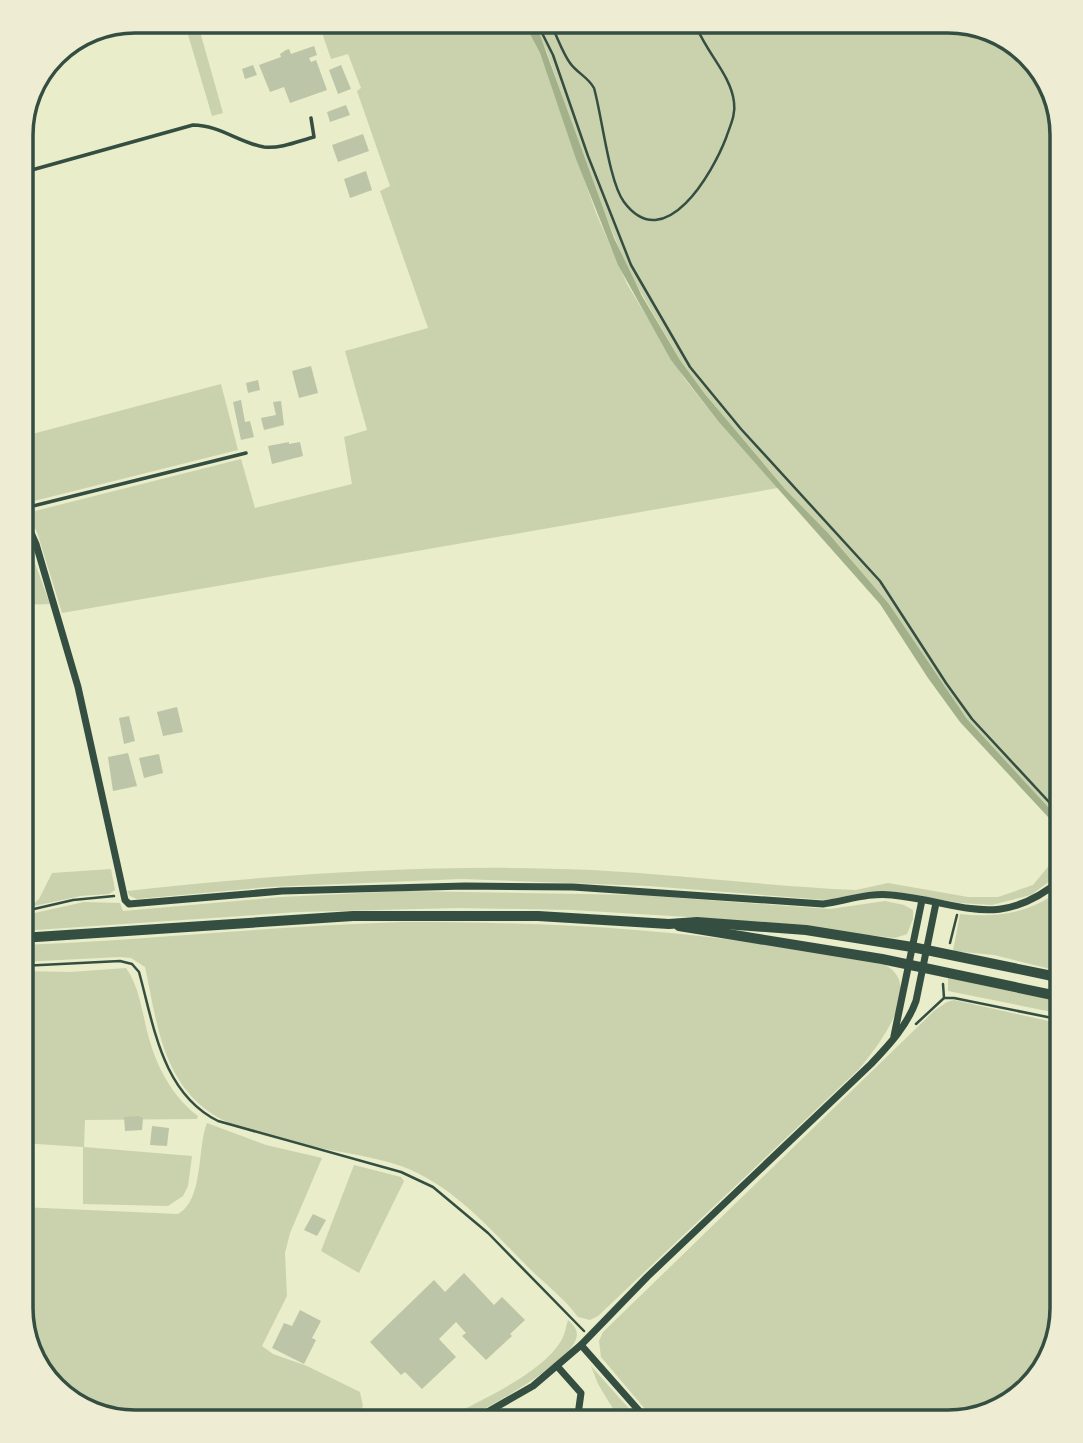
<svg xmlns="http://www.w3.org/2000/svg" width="1083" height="1443" font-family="'DM Sans',sans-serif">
  <rect width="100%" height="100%" fill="#e9edc9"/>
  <g fill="#cad2ad">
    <path d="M 184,21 L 197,21 L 223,113 L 212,116 Z"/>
    <path d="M 318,21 L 523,21 L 540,53 L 596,213 L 627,284 L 684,378 L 718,421 L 778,488 L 62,613 L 37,532 L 29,517 L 31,512 L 241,459 L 255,508 L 352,484 L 344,437 L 367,430 L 345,351 L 428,328 L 380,191 L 390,186 L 357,91 L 361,88 L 348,54 L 331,59 Z"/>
    <path d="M 531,21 L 669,21 L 677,30 L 714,26 L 715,29 L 743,21 L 955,21 L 1005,36 L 1043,72 L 1062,135 L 1062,822 L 967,719 L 889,604 L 829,534 L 785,489 L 705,394 L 680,360 L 628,270 L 593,185 L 547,52 Z"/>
    <path d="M 221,384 L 238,450 L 30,502 L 21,502 L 21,437 Z"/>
    <path d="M 21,525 L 50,604 L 21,605 Z"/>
    <path d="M 1062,850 L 1062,872 L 1031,895 L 992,905 L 960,903 L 889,891 L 868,892 L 826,900 L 648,886 L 461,879 L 269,887 L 137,899 L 130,896 L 127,891 C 281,874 437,863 592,870 C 680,875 768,886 856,890 L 888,883 L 968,897 L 998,897 L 1033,885 Z"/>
    <path d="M 111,869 L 115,890 L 109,894 L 81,896 L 34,906 L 33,904 L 39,899 L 52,873 Z"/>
    <path d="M 1062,888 L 1062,972 L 994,955 L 953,951 L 960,914 C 998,918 1032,913 1062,888 Z"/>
    <path d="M 404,891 L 639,895 L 830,909 L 885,901 L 904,905 L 913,910 L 913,919 L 907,934 L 895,938 L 721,919 L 572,910 L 459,908 L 298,912 L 21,931 L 21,916 L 84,902 L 120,903 L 123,911 L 281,897 Z"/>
    <path d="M 403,922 C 531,922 658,927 786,948 C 818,953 854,955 885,965 C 925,985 878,1047 859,1069 L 598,1316 L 590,1320 L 578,1317 C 565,1299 545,1284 529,1268 C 492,1231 452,1184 401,1166 C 342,1146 238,1145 195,1100 C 160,1065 155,1013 145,967 L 131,958 L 120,957 L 21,962 L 21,945 C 148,940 275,926 403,922 Z"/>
    <path d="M 126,968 C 142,991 142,1018 151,1045 C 159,1071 175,1099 198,1116 L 197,1119 L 85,1120 L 84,1147 L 192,1156 L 188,1186 L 183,1196 L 168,1206 L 83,1204 L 83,1147 L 21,1143 L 21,971 L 70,972 Z"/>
    <path d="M 948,977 L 1062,1002 L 1062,1014 L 948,991 Z"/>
    <path d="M 954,1000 L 1062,1024 L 1062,1309 L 1047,1365 L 1011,1403 L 949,1422 L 656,1422 L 601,1357 L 599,1341 L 603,1332 L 935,1010 L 947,1002 Z"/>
    <path d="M 207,1123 L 266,1145 L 322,1158 L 290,1233 L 285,1253 L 287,1296 L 262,1346 L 273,1354 L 307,1366 L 360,1392 L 363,1406 L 354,1422 L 128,1422 L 78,1407 L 40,1371 L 21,1308 L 21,1207 L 178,1214 C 204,1200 197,1147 207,1123 Z"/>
    <path d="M 354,1165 L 401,1177 L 404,1181 L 359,1273 L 321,1251 Z"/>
    <path d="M 568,1320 C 574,1325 579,1331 576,1339 C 569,1363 484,1411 460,1421 C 454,1423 445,1422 438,1422 C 473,1404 541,1375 561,1341 C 565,1335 566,1326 568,1320 Z"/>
    <path d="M 591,1366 L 641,1422 L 621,1422 L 598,1384 Z"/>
  </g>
  <path fill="#a3b18a" d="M 523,21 L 531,21 L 540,35 L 614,238 L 642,296 L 680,360 L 705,394 L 785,489 L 829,534 L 889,604 L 967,719 L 1062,822 L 1062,832 L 960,722 L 928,678 L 880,604 L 718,421 L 671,360 L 618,265 L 576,159 L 540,53 Z"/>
  <g fill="#bcc5a7">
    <path d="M 314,46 L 317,55 L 309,58 L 311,62 L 316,60 L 327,90 L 290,103 L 284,87 L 270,92 L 259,65 L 281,57 L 280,54 L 286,50 L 289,49 L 291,54 Z"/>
    <path d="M 253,65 L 257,75 L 245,79 L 242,69 Z"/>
    <path d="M 341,65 L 351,89 L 338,94 L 329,70 Z"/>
    <path d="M 346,105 L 350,115 L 330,122 L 327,112 Z"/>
    <path d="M 363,134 L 369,151 L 338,162 L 332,145 Z"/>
    <path d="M 366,171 L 372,190 L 350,198 L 344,179 Z"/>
    <path d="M 311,366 L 318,393 L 299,398 L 292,371 Z"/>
    <path d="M 258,380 L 260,390 L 248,393 L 246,383 Z"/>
    <path d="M 241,400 L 245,422 L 250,421 L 254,437 L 241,440 L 233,402 Z"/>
    <path d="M 281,401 L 284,425 L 264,430 L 261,418 L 276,415 L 273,402 Z"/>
    <path d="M 289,442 L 289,444 L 300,442 L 303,456 L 272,464 L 268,446 Z"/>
    <path d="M 177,707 L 183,732 L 163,736 L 157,712 Z"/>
    <path d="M 129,716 L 135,741 L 124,744 L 119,718 Z"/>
    <path d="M 128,753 L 137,786 L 113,791 L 108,757 Z"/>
    <path d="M 159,754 L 163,773 L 144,778 L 139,758 Z"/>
    <path d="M 138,1116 L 143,1118 L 142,1130 L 125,1131 L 124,1117 Z"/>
    <path d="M 152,1126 L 169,1128 L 167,1146 L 150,1145 Z"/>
    <path d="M 313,1214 L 326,1220 L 317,1236 L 304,1230 Z"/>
    <path d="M 464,1273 L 494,1305 L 502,1297 L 525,1320 L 510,1334 L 512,1336 L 486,1360 L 462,1336 L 466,1333 L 456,1322 L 439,1339 L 456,1357 L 422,1389 L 405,1372 L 401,1375 L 370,1342 L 434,1280 L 445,1292 Z"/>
    <path d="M 300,1310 L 321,1321 L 312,1338 L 316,1340 L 304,1364 L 272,1348 L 284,1323 L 292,1326 Z"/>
  </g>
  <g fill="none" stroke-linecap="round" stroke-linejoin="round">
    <g stroke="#344e41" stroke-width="2.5">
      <path d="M 536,21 L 553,55 L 588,156 L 631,265 L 690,367 L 741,429 L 880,581 L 946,683 L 972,719 L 1062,816"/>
      <path d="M 549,21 C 557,35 561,50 570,63 C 577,73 588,77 594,88 C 602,116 609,182 624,202 C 665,257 713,172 726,138 C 730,126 736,115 734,102 C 731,76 708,54 698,30"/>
      <path d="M 1052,873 L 1062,860"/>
      <path d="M 21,912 L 73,900 L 114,896"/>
      <path d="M 950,943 L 957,915"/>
      <path d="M 21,966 L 120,961 L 132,964 L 139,972 C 154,1026 162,1093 218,1121 L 401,1172 L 433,1187 L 488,1233 L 584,1331"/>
      <path d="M 944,998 L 954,998 L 1062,1020"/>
      <path d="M 916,1024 L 944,998 L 943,984"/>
    </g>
    <g stroke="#344e41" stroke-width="3.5">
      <path d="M 21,173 L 193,125 C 219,125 240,143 264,147 C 280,149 299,141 314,137 L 311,118"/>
      <path d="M 21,509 L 246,453"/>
    </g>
    <g stroke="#344e41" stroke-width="7">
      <path d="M 673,21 L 683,26 L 707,21"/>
      <path d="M 21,511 L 36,544 L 78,687 L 120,877 L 125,900 L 129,904 L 282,891 L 465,886 L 573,887 L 823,904 C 845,901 870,892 892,895 C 963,902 998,932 1062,879"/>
      <path d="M 894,1036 L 922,900"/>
      <path d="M 581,1345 L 649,1422"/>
      <path d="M 557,1366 L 581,1393 L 577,1422"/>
      <path d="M 470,1422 L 533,1386 L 581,1345 L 647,1277 L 871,1064 C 889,1045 907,1026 916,1001 L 936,903"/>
    </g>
    <g stroke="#344e41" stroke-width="10">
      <path d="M 679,926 L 882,959 L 1062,997"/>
      <path d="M 21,938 L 353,916 L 538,916 L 669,924 L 697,922 L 806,930 L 912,947 L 1062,978"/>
    </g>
  </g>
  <path d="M0 0H1083V1443H0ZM135 33H948A102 102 0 0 1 1050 135V1308A102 102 0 0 1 948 1410H135A102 102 0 0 1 33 1308V135A102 102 0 0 1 135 33Z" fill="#eeecd3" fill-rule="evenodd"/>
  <path fill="none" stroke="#344e41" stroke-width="3.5" d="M135 33H948A102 102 0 0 1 1050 135V1308A102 102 0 0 1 948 1410H135A102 102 0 0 1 33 1308V135A102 102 0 0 1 135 33Z"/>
</svg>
